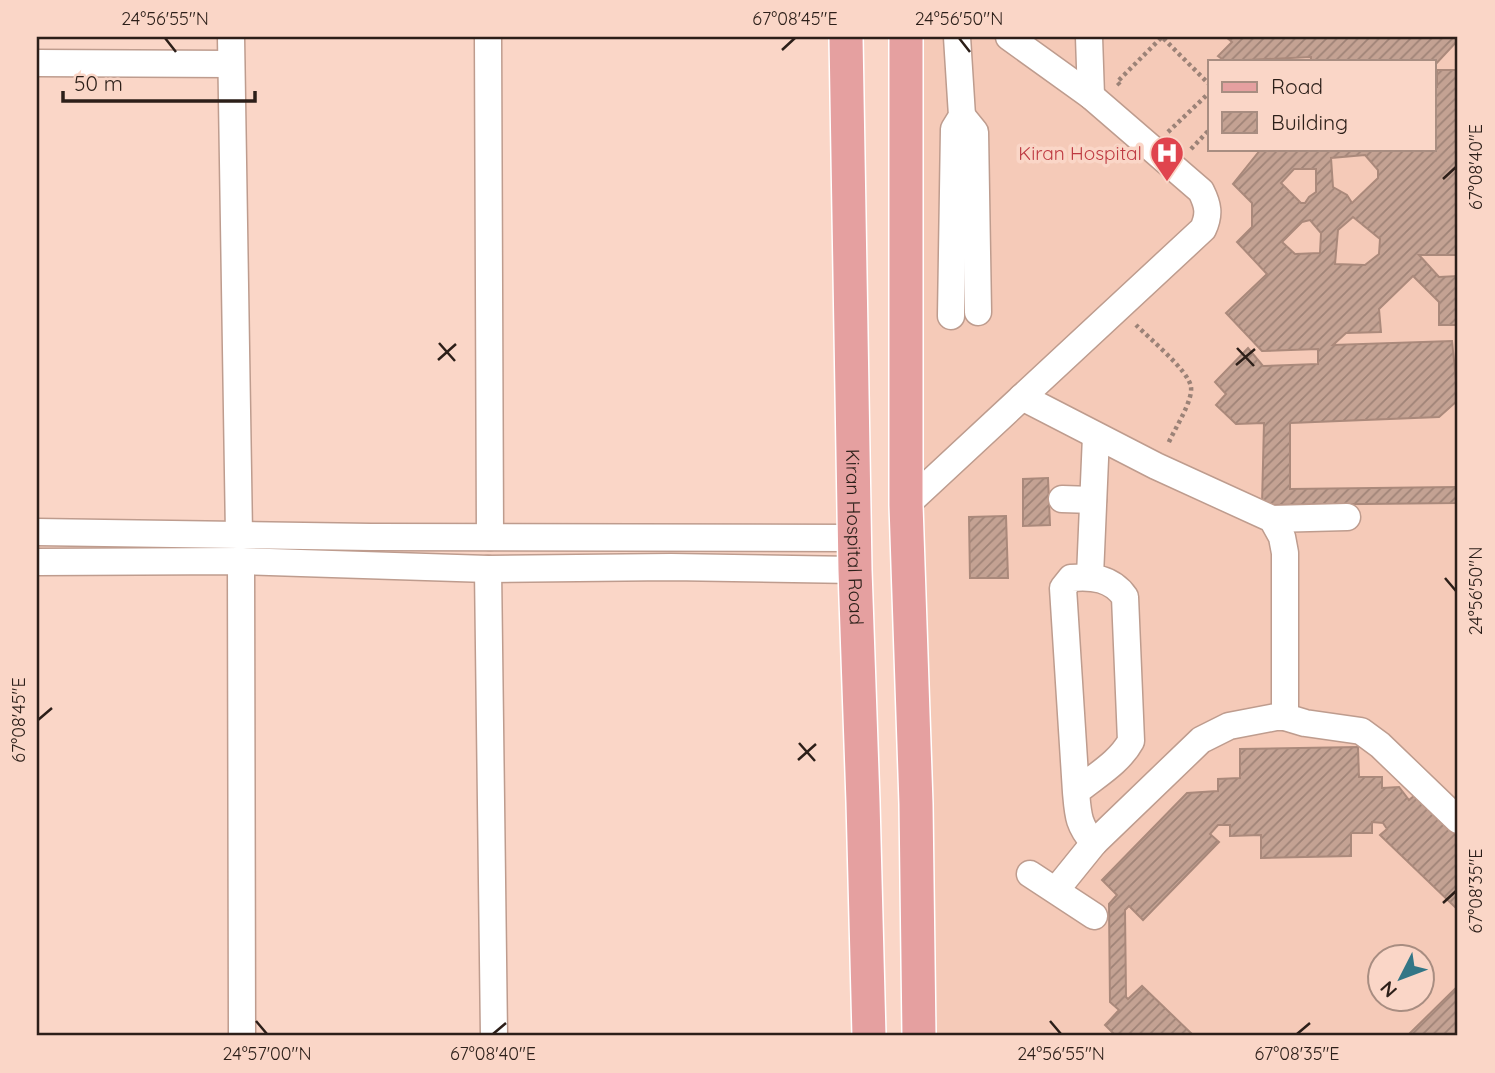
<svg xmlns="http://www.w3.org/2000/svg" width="1495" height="1073" font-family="Quicksand,sans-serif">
  <defs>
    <pattern id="building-hatch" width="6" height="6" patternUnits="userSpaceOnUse" patternTransform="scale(1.75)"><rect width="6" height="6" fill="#c4a293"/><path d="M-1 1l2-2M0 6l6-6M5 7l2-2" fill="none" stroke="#9f8377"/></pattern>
  </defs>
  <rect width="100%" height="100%" fill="#fad6c7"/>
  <path fill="#f5cab8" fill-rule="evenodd" d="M 901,37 L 1458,37 L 1458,1036 L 918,1036 ZM 1210,61 L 1434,61 L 1434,149 L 1210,149 ZM 1380,958 L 1422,958 L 1422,1000 L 1380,1000 Z"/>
  <g fill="url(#building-hatch)" stroke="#aa897b" stroke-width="2" fill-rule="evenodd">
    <path d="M 1226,37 L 1458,37 L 1458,40 L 1434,66 L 1434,61 L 1311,61 L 1311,57 L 1225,61 L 1218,56 L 1232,42 Z"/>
    <path d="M 1437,70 L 1458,70 L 1458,255 L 1419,255 L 1439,277 L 1458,276 L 1458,325 L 1439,325 L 1439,302 L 1413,276 L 1379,309 L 1381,332 L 1346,333 L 1333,345 L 1452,341 L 1458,400 L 1439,417 L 1290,423 L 1290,489 L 1456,487 L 1456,503 L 1262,505 L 1264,423 L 1236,424 L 1216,405 L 1226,394 L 1215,382 L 1248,348 L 1263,366 L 1318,364 L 1318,349 L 1262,351 L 1226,313 L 1267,274 L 1237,242 L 1252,227 L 1252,203 L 1233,184 L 1261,149 L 1434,149 L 1434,87 L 1437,87 ZM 1365,155 L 1378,170 L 1378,178 L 1352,203 L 1347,195 L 1333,187 L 1331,158 ZM 1294,169 L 1316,169 L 1316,192 L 1309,197 L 1305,203 L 1301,203 L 1281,183 ZM 1353,217 L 1380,239 L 1379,254 L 1365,265 L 1335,264 L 1338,230 ZM 1310,220 L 1321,233 L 1320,253 L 1295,254 L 1282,242 L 1302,222 Z"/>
    <path d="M 1048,478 L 1050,525 L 1023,526 L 1023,479 Z"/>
    <path d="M 1006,516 L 1008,578 L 970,578 L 969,517 Z"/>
    <path d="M 1358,747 L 1359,777 L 1382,777 L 1382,788 L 1399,787 L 1409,800 L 1415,795 L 1458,837 L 1458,910 L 1380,835 L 1387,829 L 1383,823 L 1372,822 L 1372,833 L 1351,833 L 1351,856 L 1261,858 L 1261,835 L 1230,836 L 1230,825 L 1218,825 L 1210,834 L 1219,842 L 1143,920 L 1129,906 L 1125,910 L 1126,997 L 1128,999 L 1142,986 L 1194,1036 L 1116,1036 L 1105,1025 L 1119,1010 L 1110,1002 L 1109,904 L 1117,895 L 1102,880 L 1187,793 L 1218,791 L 1218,779 L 1240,778 L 1240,749 Z"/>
    <path d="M 1458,986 L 1458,1036 L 1407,1036 Z"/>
  </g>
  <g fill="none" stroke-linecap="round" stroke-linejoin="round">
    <g stroke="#be9c8e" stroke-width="29">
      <g id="minor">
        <path d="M 231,37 L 239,535"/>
        <path d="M 488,37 L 490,537"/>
        <path d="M 1089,37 L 1091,96"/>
        <path d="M 37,63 L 231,64"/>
        <path d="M 962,116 L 975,132 L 978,312"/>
        <path d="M 951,316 L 954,129 L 962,116 L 957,37"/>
        <path d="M 1022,397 L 1156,466 L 1272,519 L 1282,537 L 1285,553 L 1285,717"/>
        <path d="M 1062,499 L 1093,500"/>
        <path d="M 906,505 L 1203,229 C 1210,214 1208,205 1201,191 L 1091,96 L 1009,37"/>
        <path d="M 1272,519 L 1347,517"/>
        <path d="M 37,532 L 371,537 L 855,538"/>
        <path d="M 241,561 L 242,1036"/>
        <path d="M 37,562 L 241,561 L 488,569 L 671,567 L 855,570"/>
        <path d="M 488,569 L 494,1036"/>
        <path d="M 1090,576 L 1096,436"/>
        <path d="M 1076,792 C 1095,776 1119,763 1131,741 L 1125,597 C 1112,578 1092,576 1071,578 L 1063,588 L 1076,792 C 1078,815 1078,825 1094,843"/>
        <path d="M 1030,874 L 1094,916"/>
        <path d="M 1056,890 L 1094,843 L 1201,740 L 1229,726 L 1276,717 L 1285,717 L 1305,723 L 1361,731 L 1380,745 L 1458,820"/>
      </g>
    </g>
    <g stroke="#fff" stroke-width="36">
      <g id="major">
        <path id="s1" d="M 846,37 L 855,570 L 863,802 L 869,1036"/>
        <path d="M 906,37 L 906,505 L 916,804 L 919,1036"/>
      </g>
    </g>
    <g stroke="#9b8277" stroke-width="4.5" stroke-dasharray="3.5 3.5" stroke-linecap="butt">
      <path d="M 1120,85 L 1117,82 L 1162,37 L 1210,85"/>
      <path d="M 1168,132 L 1210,92"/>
      <path d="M 1191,149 L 1210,129"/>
      <path d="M 1136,325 C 1149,338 1189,371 1191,387 C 1193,401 1174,430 1168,444"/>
    </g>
    <use href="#minor" stroke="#fff" stroke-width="26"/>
    <use href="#major" stroke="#e5a0a0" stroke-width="33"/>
  </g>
  <path fill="none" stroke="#2c1f19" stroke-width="2.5" d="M 165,38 L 176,52M 959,38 L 970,52M 782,50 L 795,38M 1443,179 L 1456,167M 439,343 L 455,361M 1237,348 L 1254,366M 438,360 L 456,344M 1236,365 L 1255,349M 1445,578 L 1456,591M 38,720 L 52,708M 799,743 L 815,761M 798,760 L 816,744M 1443,903 L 1456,891M 256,1021 L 267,1034M 1050,1021 L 1061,1034M 493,1034 L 506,1023M 1297,1034 L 1310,1023"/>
  <defs>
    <g id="hospital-pin" transform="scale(1.75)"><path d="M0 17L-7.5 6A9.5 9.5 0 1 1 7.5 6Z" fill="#e0444e" stroke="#fad6c7"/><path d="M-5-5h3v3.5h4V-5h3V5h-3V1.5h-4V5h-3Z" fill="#fff"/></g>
  </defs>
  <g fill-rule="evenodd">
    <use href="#hospital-pin" x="1167" y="153"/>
  </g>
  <g text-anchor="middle" stroke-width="7" stroke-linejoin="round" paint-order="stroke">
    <g font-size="19" fill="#be3a42" stroke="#fad6c7" text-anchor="end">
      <text x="1142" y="160">Kiran Hospital</text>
    </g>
    <g font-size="19" fill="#2c1f19" stroke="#fad6c7">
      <text dy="7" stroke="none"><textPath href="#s1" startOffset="500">Kiran Hospital Road</textPath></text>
    </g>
  </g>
  <rect width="1495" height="1073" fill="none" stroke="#fad6c7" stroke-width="77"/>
  <rect x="1208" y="60" width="228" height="91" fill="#fad6c7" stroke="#a88d81" stroke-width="2"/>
  <rect x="1222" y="82" width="35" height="10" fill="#e5a0a0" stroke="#a88d81" stroke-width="2"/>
  <text x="1271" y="94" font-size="21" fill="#2c1f19">Road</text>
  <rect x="1222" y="112" width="35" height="21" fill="url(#building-hatch)" stroke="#a88d81" stroke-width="2"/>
  <text x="1271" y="130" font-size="21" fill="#2c1f19">Building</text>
  <g transform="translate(1401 978) rotate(228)"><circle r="33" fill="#fad6c7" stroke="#a88d81" stroke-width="2"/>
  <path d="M0-5L12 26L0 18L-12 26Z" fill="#337686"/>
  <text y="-10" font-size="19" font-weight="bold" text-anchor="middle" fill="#2c1f19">N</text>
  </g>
  <path d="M63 91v10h192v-10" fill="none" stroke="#2c1f19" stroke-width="3.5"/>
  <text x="74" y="91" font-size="21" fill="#2c1f19" stroke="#fad6c7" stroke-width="5" paint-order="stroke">50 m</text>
  <rect x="38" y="38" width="1418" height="996" fill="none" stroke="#2c1f19" stroke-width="2.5"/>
  <g font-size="18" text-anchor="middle" fill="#2c1f19">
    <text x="165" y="25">24°56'55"N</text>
    <text x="795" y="25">67°08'45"E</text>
    <text x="959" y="25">24°56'50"N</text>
    <text transform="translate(1476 167) rotate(-90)" y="6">67°08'40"E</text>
    <text transform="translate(1476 591) rotate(-90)" y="6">24°56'50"N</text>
    <text transform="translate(19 720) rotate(-90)" y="6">67°08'45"E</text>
    <text transform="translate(1476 891) rotate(-90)" y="6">67°08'35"E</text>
    <text x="267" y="1060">24°57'00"N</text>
    <text x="493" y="1060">67°08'40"E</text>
    <text x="1061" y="1060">24°56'55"N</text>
    <text x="1297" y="1060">67°08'35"E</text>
  </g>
</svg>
